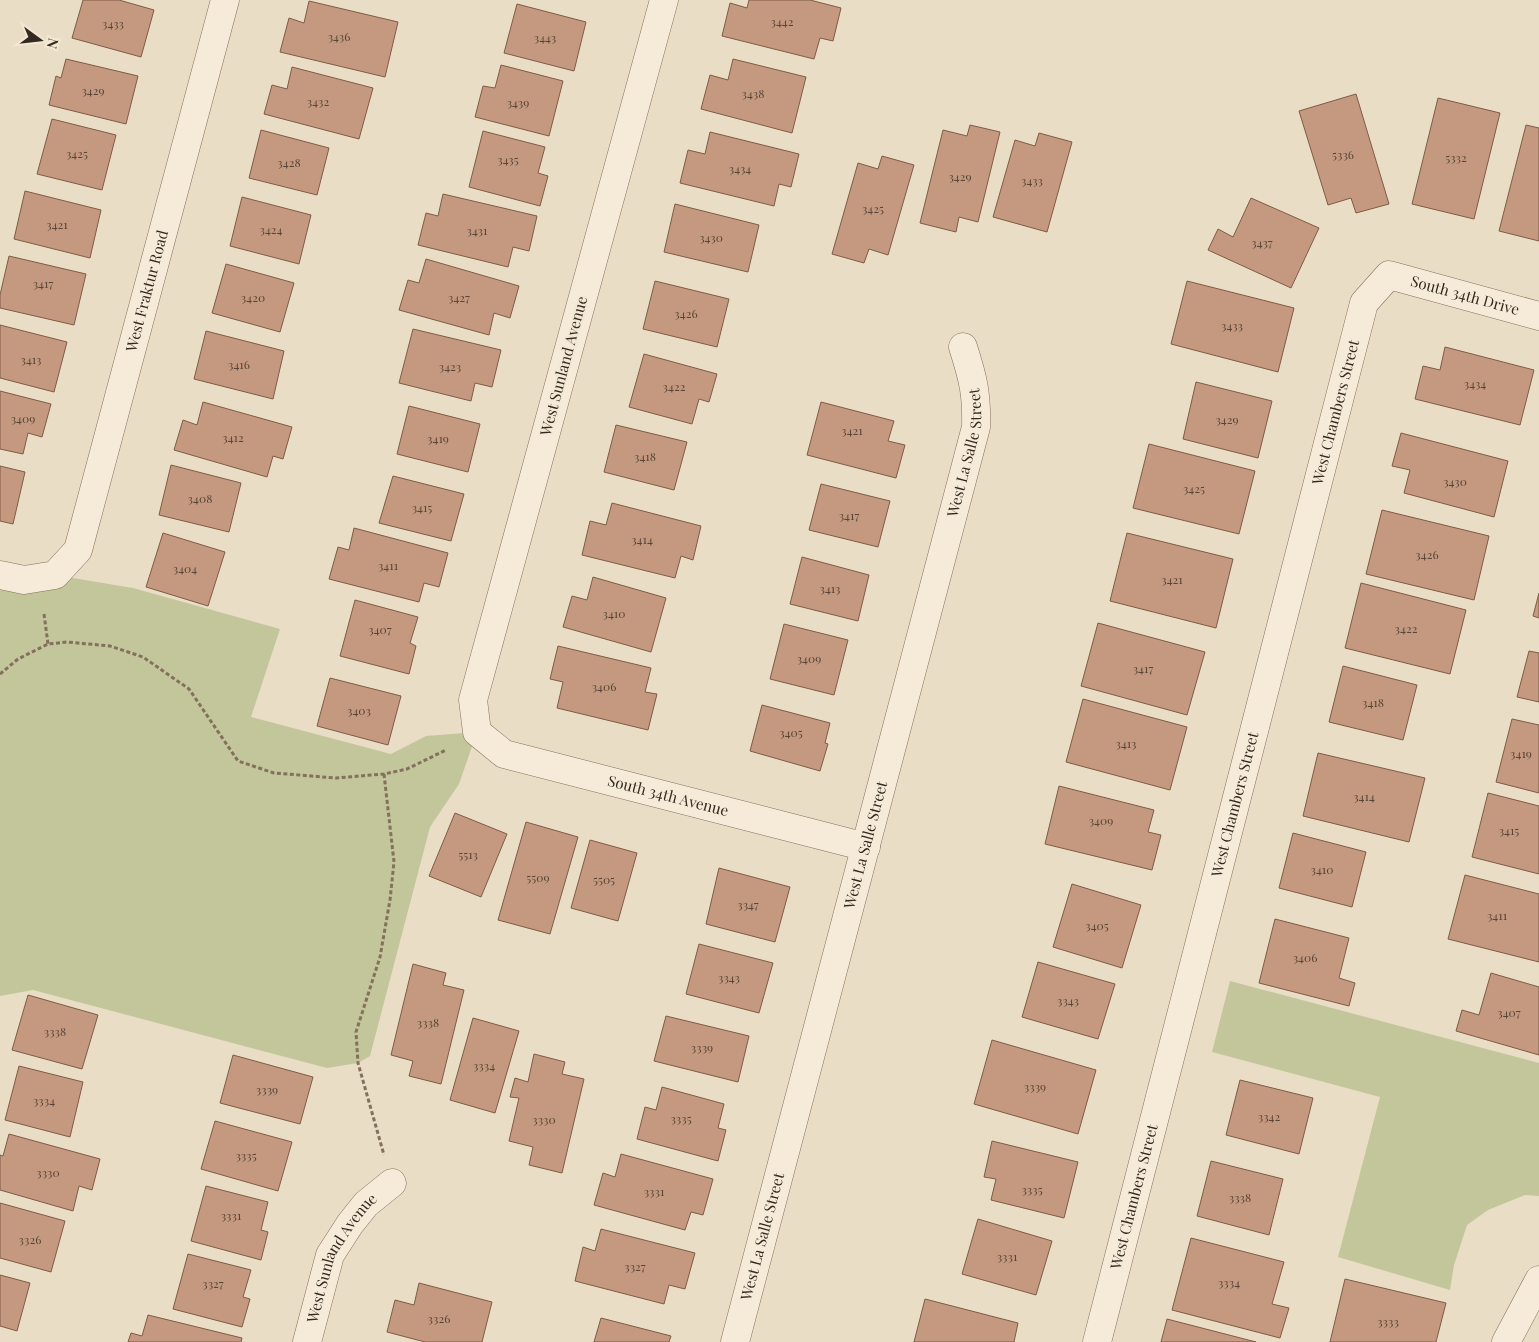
<svg xmlns="http://www.w3.org/2000/svg" width="1539" height="1342" font-family="'Playfair Display',serif">
  <rect width="100%" height="100%" fill="#e9ddc5"/>
  <g fill="#c3c69a">
    <path d="M 0,575 L 55,575 L 133,588 L 280,629 L 251,717 L 391,754 L 426,736 L 477,732 L 459,784 L 430,827 L 370,1056 L 358,1063 L 327,1068 L 33,990 L 0,996 Z"/>
    <path d="M 1230,981 L 1539,1063 L 1539,1196 L 1525,1195 L 1488,1210 L 1467,1225 L 1454,1265 L 1450,1290 L 1338,1257 L 1380,1097 L 1212,1052 Z"/>
  </g>
  <g fill="#c4997f" stroke="#7f5b46">
    <path d="M 83,0 L 119,0 L 154,10 L 141,57 L 72,38 Z"/>
    <path d="M 749,0 L 810,0 L 841,8 L 833,41 L 820,38 L 814,59 L 722,36 L 730,3 L 747,8 Z"/>
    <path d="M 309,1 L 398,22 L 385,77 L 280,52 L 289,18 L 304,23 Z"/>
    <path d="M 517,4 L 586,22 L 574,71 L 504,53 Z"/>
    <path d="M 66,59 L 138,76 L 126,124 L 49,105 L 56,76 L 61,78 Z"/>
    <path d="M 733,59 L 806,77 L 792,133 L 701,109 L 710,75 L 728,80 Z"/>
    <path d="M 501,65 L 563,81 L 549,136 L 475,117 L 483,86 L 495,88 Z"/>
    <path d="M 292,67 L 373,88 L 359,139 L 264,114 L 272,85 L 287,89 Z"/>
    <path d="M 1356,94 L 1389,204 L 1356,213 L 1351,198 L 1328,205 L 1299,111 Z"/>
    <path d="M 1438,98 L 1500,113 L 1474,219 L 1412,204 Z"/>
    <path d="M 52,119 L 116,135 L 102,190 L 37,174 Z"/>
    <path d="M 970,125 L 1000,132 L 978,222 L 959,217 L 956,232 L 920,223 L 943,130 L 967,136 Z"/>
    <path d="M 1526,125 L 1539,128 L 1539,241 L 1499,231 Z"/>
    <path d="M 261,130 L 329,148 L 317,195 L 249,178 Z"/>
    <path d="M 483,131 L 545,147 L 538,173 L 548,176 L 540,206 L 469,187 Z"/>
    <path d="M 710,132 L 799,154 L 791,187 L 779,184 L 774,206 L 680,183 L 688,150 L 705,154 Z"/>
    <path d="M 1039,133 L 1072,142 L 1047,232 L 993,217 L 1015,140 L 1035,146 Z"/>
    <path d="M 882,156 L 914,165 L 888,255 L 869,249 L 864,263 L 832,254 L 858,163 L 878,169 Z"/>
    <path d="M 25,191 L 101,210 L 90,258 L 14,239 Z"/>
    <path d="M 443,194 L 537,216 L 529,251 L 513,247 L 508,267 L 418,245 L 426,213 L 438,216 Z"/>
    <path d="M 242,197 L 311,215 L 299,264 L 230,246 Z"/>
    <path d="M 1251,198 L 1319,228 L 1291,288 L 1208,250 L 1218,229 L 1233,237 Z"/>
    <path d="M 675,204 L 759,225 L 748,272 L 664,252 Z"/>
    <path d="M 9,256 L 86,274 L 74,325 L 0,308 L 0,295 Z"/>
    <path d="M 426,259 L 519,286 L 510,318 L 494,313 L 489,335 L 399,310 L 408,280 L 419,283 Z"/>
    <path d="M 226,264 L 294,283 L 280,332 L 212,313 Z"/>
    <path d="M 655,281 L 729,299 L 717,347 L 643,329 Z"/>
    <path d="M 1187,281 L 1294,308 L 1278,372 L 1171,344 Z"/>
    <path d="M 0,325 L 67,342 L 54,392 L 0,378 Z"/>
    <path d="M 413,329 L 501,350 L 492,387 L 475,383 L 471,401 L 399,383 Z"/>
    <path d="M 206,331 L 284,351 L 273,399 L 194,379 Z"/>
    <path d="M 1445,347 L 1534,370 L 1520,425 L 1415,399 L 1423,366 L 1440,370 Z"/>
    <path d="M 644,354 L 717,374 L 709,402 L 699,399 L 692,424 L 629,407 Z"/>
    <path d="M 1196,382 L 1272,401 L 1258,458 L 1183,439 Z"/>
    <path d="M 0,391 L 51,404 L 42,437 L 28,433 L 23,454 L 0,449 Z"/>
    <path d="M 203,402 L 292,427 L 283,459 L 273,456 L 267,477 L 174,450 L 183,420 L 197,425 Z"/>
    <path d="M 821,402 L 894,421 L 888,441 L 905,445 L 896,478 L 807,455 Z"/>
    <path d="M 409,406 L 480,424 L 468,472 L 397,454 Z"/>
    <path d="M 616,425 L 687,442 L 674,490 L 604,472 Z"/>
    <path d="M 1401,433 L 1508,461 L 1494,517 L 1404,493 L 1410,470 L 1392,466 Z"/>
    <path d="M 1149,444 L 1255,471 L 1239,534 L 1133,508 Z"/>
    <path d="M 171,465 L 241,483 L 229,532 L 159,515 Z"/>
    <path d="M 0,466 L 25,472 L 13,524 L 0,521 Z"/>
    <path d="M 393,476 L 464,494 L 451,541 L 379,523 Z"/>
    <path d="M 821,484 L 890,501 L 878,547 L 809,530 Z"/>
    <path d="M 612,503 L 701,526 L 693,560 L 681,556 L 675,578 L 582,555 L 590,521 L 606,525 Z"/>
    <path d="M 1382,510 L 1489,536 L 1474,600 L 1366,574 Z"/>
    <path d="M 354,528 L 448,553 L 439,587 L 424,583 L 419,602 L 329,579 L 338,547 L 349,550 Z"/>
    <path d="M 163,533 L 225,552 L 208,606 L 146,587 Z"/>
    <path d="M 1127,533 L 1233,559 L 1216,628 L 1110,601 Z"/>
    <path d="M 802,557 L 869,575 L 858,621 L 790,604 Z"/>
    <path d="M 593,577 L 666,598 L 651,652 L 563,627 L 572,596 L 587,600 Z"/>
    <path d="M 1361,583 L 1466,610 L 1450,674 L 1345,648 Z"/>
    <path d="M 1539,593 L 1539,618 L 1533,616 Z"/>
    <path d="M 355,600 L 418,617 L 410,643 L 416,646 L 409,674 L 340,656 Z"/>
    <path d="M 1098,623 L 1205,652 L 1187,715 L 1081,686 Z"/>
    <path d="M 784,624 L 848,640 L 834,695 L 770,679 Z"/>
    <path d="M 558,646 L 651,668 L 645,692 L 657,694 L 648,730 L 557,708 L 563,682 L 550,679 Z"/>
    <path d="M 1529,651 L 1539,653 L 1539,702 L 1517,697 Z"/>
    <path d="M 1343,666 L 1417,685 L 1403,740 L 1329,722 Z"/>
    <path d="M 330,678 L 401,696 L 388,745 L 317,726 Z"/>
    <path d="M 1083,699 L 1187,727 L 1170,790 L 1066,762 Z"/>
    <path d="M 762,705 L 830,723 L 825,743 L 828,744 L 820,771 L 750,751 Z"/>
    <path d="M 1512,719 L 1539,725 L 1539,793 L 1496,782 Z"/>
    <path d="M 1318,753 L 1425,778 L 1409,842 L 1303,816 Z"/>
    <path d="M 1059,786 L 1154,810 L 1148,832 L 1161,835 L 1152,870 L 1045,844 Z"/>
    <path d="M 1488,793 L 1539,806 L 1539,874 L 1472,857 Z"/>
    <path d="M 455,813 L 507,834 L 481,897 L 429,876 Z"/>
    <path d="M 526,822 L 578,837 L 550,934 L 498,920 Z"/>
    <path d="M 1293,833 L 1366,852 L 1352,907 L 1279,888 Z"/>
    <path d="M 590,840 L 637,853 L 618,921 L 571,908 Z"/>
    <path d="M 719,868 L 790,887 L 775,942 L 706,924 Z"/>
    <path d="M 1465,875 L 1539,894 L 1539,962 L 1448,939 Z"/>
    <path d="M 1072,884 L 1141,905 L 1122,968 L 1053,947 Z"/>
    <path d="M 1275,919 L 1349,938 L 1339,978 L 1355,983 L 1349,1006 L 1259,983 Z"/>
    <path d="M 699,944 L 773,963 L 759,1013 L 686,994 Z"/>
    <path d="M 1038,962 L 1115,984 L 1098,1039 L 1022,1017 Z"/>
    <path d="M 413,964 L 446,973 L 443,985 L 464,990 L 441,1084 L 409,1076 L 413,1061 L 391,1055 Z"/>
    <path d="M 1491,973 L 1539,987 L 1539,1055 L 1456,1031 L 1462,1010 L 1479,1015 Z"/>
    <path d="M 28,995 L 98,1015 L 82,1069 L 12,1050 Z"/>
    <path d="M 666,1016 L 749,1036 L 738,1082 L 654,1061 Z"/>
    <path d="M 473,1018 L 519,1031 L 495,1113 L 450,1100 Z"/>
    <path d="M 992,1040 L 1096,1070 L 1078,1134 L 974,1104 Z"/>
    <path d="M 534,1054 L 565,1062 L 562,1074 L 584,1079 L 562,1173 L 529,1165 L 533,1147 L 509,1141 L 519,1098 L 510,1097 L 515,1078 L 528,1082 Z"/>
    <path d="M 233,1055 L 313,1077 L 300,1124 L 220,1103 Z"/>
    <path d="M 19,1066 L 83,1082 L 70,1137 L 5,1120 Z"/>
    <path d="M 1240,1080 L 1313,1098 L 1299,1154 L 1226,1135 Z"/>
    <path d="M 662,1087 L 724,1104 L 718,1128 L 726,1130 L 718,1161 L 637,1139 L 645,1107 L 656,1110 Z"/>
    <path d="M 215,1121 L 292,1142 L 278,1191 L 201,1169 Z"/>
    <path d="M 9,1134 L 100,1159 L 92,1190 L 79,1186 L 73,1211 L 0,1190 L 0,1155 L 3,1156 Z"/>
    <path d="M 992,1141 L 1078,1162 L 1064,1218 L 991,1200 L 996,1179 L 984,1177 Z"/>
    <path d="M 621,1154 L 713,1179 L 703,1215 L 691,1212 L 685,1230 L 594,1205 L 603,1173 L 615,1177 Z"/>
    <path d="M 1211,1161 L 1283,1179 L 1269,1235 L 1197,1216 Z"/>
    <path d="M 206,1186 L 268,1202 L 261,1230 L 268,1232 L 261,1260 L 191,1241 Z"/>
    <path d="M 0,1203 L 65,1221 L 51,1272 L 0,1258 Z"/>
    <path d="M 978,1219 L 1052,1241 L 1036,1295 L 962,1274 Z"/>
    <path d="M 601,1229 L 695,1253 L 685,1289 L 669,1285 L 664,1304 L 575,1281 L 583,1247 L 595,1251 Z"/>
    <path d="M 1191,1238 L 1284,1262 L 1272,1304 L 1289,1308 L 1280,1338 L 1172,1310 Z"/>
    <path d="M 188,1254 L 251,1270 L 243,1297 L 250,1299 L 242,1327 L 173,1309 Z"/>
    <path d="M 0,1275 L 30,1283 L 17,1331 L 0,1326 Z"/>
    <path d="M 1345,1279 L 1446,1303 L 1436,1342 L 1330,1342 Z"/>
    <path d="M 419,1283 L 492,1302 L 482,1342 L 425,1342 L 387,1332 L 395,1300 L 414,1305 Z"/>
    <path d="M 925,1299 L 1018,1323 L 1014,1342 L 914,1342 Z"/>
    <path d="M 148,1315 L 242,1338 L 241,1342 L 128,1342 L 131,1333 L 142,1336 Z"/>
    <path d="M 601,1318 L 671,1336 L 669,1342 L 594,1342 Z"/>
    <path d="M 1167,1319 L 1256,1342 L 1161,1342 Z"/>
  </g>
  <g fill="none" stroke-linecap="round" stroke-linejoin="round">
    <g stroke="#83705d" stroke-width="29">
      <g id="minor">
        <path id="s1" d="M 664,0 L 473,700 L 477,732 L 504,754 L 866,847"/>
        <path id="s2" d="M 0,575 L 24,580 L 55,575 L 78,550 L 225,0"/>
        <path id="s3" d="M 307,1342 L 330,1255 L 350,1224 L 366,1204 L 392,1183"/>
        <path id="s4" d="M 735,1342 L 976,427 C 977,394 973,378 963,347"/>
        <path id="s5" d="M 1097,1342 L 1364,303 L 1389,275 L 1539,316"/>
        <path d="M 1506,1342 L 1539,1280"/>
      </g>
    </g>
    <g stroke="#83705d" stroke-width="3" stroke-dasharray="4 2.5" stroke-linecap="butt">
      <path d="M 44,614 L 48,644"/>
      <path d="M 0,674 L 18,659 L 48,644 L 67,642 L 110,646 L 143,657 L 189,689 L 238,761 L 274,773 L 336,778 L 384,774 L 407,769 L 446,750"/>
      <path d="M 384,774 L 394,862 L 390,900 L 380,957 L 356,1032 L 358,1063 L 384,1155"/>
    </g>
    <use href="#minor" stroke="#f5ebd8" stroke-width="28"/>
  </g>
  <g text-anchor="middle" stroke-width="4" stroke-linejoin="round" paint-order="stroke">
    <g font-size="12" fill="#584537">
      <text x="782" y="26">3442</text>
      <text x="113" y="28">3433</text>
      <text x="339" y="41">3436</text>
      <text x="545" y="42">3443</text>
      <text x="93" y="95">3429</text>
      <text x="753" y="98">3438</text>
      <text x="318" y="106">3432</text>
      <text x="518" y="107">3439</text>
      <text x="77" y="158">3425</text>
      <text x="1343" y="159">5336</text>
      <text x="1456" y="162">5332</text>
      <text x="508" y="164">3435</text>
      <text x="289" y="167">3428</text>
      <text x="740" y="173">3434</text>
      <text x="960" y="181">3429</text>
      <text x="1032" y="185">3433</text>
      <text x="873" y="213">3425</text>
      <text x="57" y="229">3421</text>
      <text x="271" y="234">3424</text>
      <text x="477" y="235">3431</text>
      <text x="711" y="242">3430</text>
      <text x="1262" y="247">3437</text>
      <text x="43" y="288">3417</text>
      <text x="253" y="302">3420</text>
      <text x="459" y="302">3427</text>
      <text x="686" y="318">3426</text>
      <text x="1232" y="330">3433</text>
      <text x="31" y="364">3413</text>
      <text x="239" y="369">3416</text>
      <text x="450" y="371">3423</text>
      <text x="1475" y="388">3434</text>
      <text x="674" y="391">3422</text>
      <text x="23" y="423">3409</text>
      <text x="1227" y="424">3429</text>
      <text x="852" y="435">3421</text>
      <text x="233" y="442">3412</text>
      <text x="438" y="443">3419</text>
      <text x="645" y="461">3418</text>
      <text x="1455" y="486">3430</text>
      <text x="1194" y="493">3425</text>
      <text x="200" y="503">3408</text>
      <text x="422" y="512">3415</text>
      <text x="849" y="520">3417</text>
      <text x="642" y="544">3414</text>
      <text x="1427" y="559">3426</text>
      <text x="388" y="570">3411</text>
      <text x="185" y="573">3404</text>
      <text x="1172" y="584">3421</text>
      <text x="830" y="593">3413</text>
      <text x="614" y="618">3410</text>
      <text x="1406" y="633">3422</text>
      <text x="380" y="634">3407</text>
      <text x="809" y="663">3409</text>
      <text x="1143" y="673">3417</text>
      <text x="604" y="691">3406</text>
      <text x="1373" y="707">3418</text>
      <text x="359" y="715">3403</text>
      <text x="791" y="737">3405</text>
      <text x="1126" y="748">3413</text>
      <text x="1521" y="758">3419</text>
      <text x="1364" y="801">3414</text>
      <text x="1101" y="825">3409</text>
      <text x="1509" y="835">3415</text>
      <text x="468" y="859">5513</text>
      <text x="1322" y="874">3410</text>
      <text x="538" y="882">5509</text>
      <text x="604" y="884">5505</text>
      <text x="748" y="909">3347</text>
      <text x="1497" y="920">3411</text>
      <text x="1097" y="930">3405</text>
      <text x="1305" y="962">3406</text>
      <text x="729" y="982">3343</text>
      <text x="1068" y="1005">3343</text>
      <text x="1509" y="1017">3407</text>
      <text x="428" y="1027">3338</text>
      <text x="55" y="1036">3338</text>
      <text x="702" y="1052">3339</text>
      <text x="484" y="1070">3334</text>
      <text x="1035" y="1091">3339</text>
      <text x="267" y="1094">3339</text>
      <text x="44" y="1105">3334</text>
      <text x="1269" y="1121">3342</text>
      <text x="681" y="1123">3335</text>
      <text x="544" y="1124">3330</text>
      <text x="246" y="1160">3335</text>
      <text x="48" y="1177">3330</text>
      <text x="1032" y="1194">3335</text>
      <text x="654" y="1196">3331</text>
      <text x="1240" y="1202">3338</text>
      <text x="231" y="1220">3331</text>
      <text x="30" y="1244">3326</text>
      <text x="1007" y="1261">3331</text>
      <text x="635" y="1271">3327</text>
      <text x="1229" y="1287">3334</text>
      <text x="213" y="1288">3327</text>
      <text x="439" y="1323">3326</text>
      <text x="1388" y="1326">3333</text>
    </g>
    <g font-size="15" fill="#34291f" stroke="#f2e8d4">
      <text dy="5" stroke="none"><textPath href="#s2" startOffset="358">West Fraktur Road</textPath></text>
      <text dy="5" stroke="none"><textPath href="#s5" startOffset="1189">South 34th Drive</textPath></text>
      <text transform="translate(564 366) rotate(-75)" y="5">West Sunland Avenue</text>
      <text dy="5" stroke="none"><textPath href="#s5" startOffset="960">West Chambers Street</textPath></text>
      <text dy="5" stroke="none"><textPath href="#s4" startOffset="919">West La Salle Street</textPath></text>
      <text dy="5" stroke="none"><textPath href="#s1" startOffset="962">South 34th Avenue</textPath></text>
      <text dy="5" stroke="none"><textPath href="#s5" startOffset="555">West Chambers Street</textPath></text>
      <text dy="5" stroke="none"><textPath href="#s4" startOffset="514">West La Salle Street</textPath></text>
      <text dy="5" stroke="none"><textPath href="#s5" startOffset="150">West Chambers Street</textPath></text>
      <text dy="5" stroke="none"><textPath href="#s4" startOffset="109">West La Salle Street</textPath></text>
      <text dy="5" stroke="none"><textPath href="#s3" startOffset="92">West Sunland Avenue</textPath></text>
    </g>
  </g>
  <g transform="translate(40 40) rotate(105)" stroke="#f2e8d4" stroke-width="4" paint-order="stroke">
  <path d="M0-4L9 19L0 12L-9 19Z" fill="#34291f"/>
  <text y="-8" font-size="14" font-weight="bold" text-anchor="middle" fill="#34291f">N</text>
  </g>
</svg>
